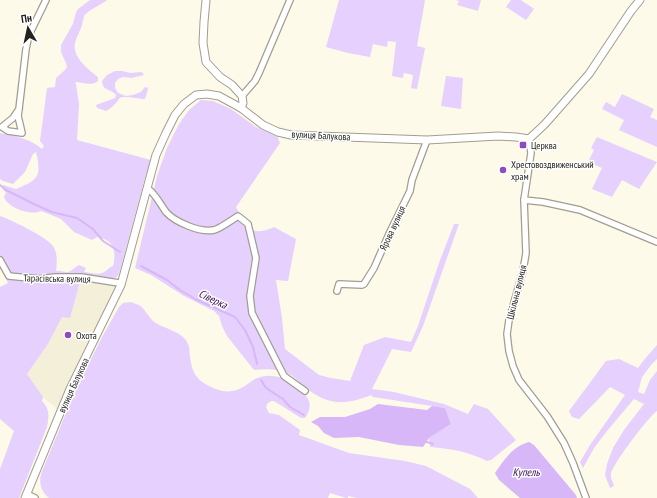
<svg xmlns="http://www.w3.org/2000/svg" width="657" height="498" font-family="'PT Sans Narrow',sans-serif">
  <rect width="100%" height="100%" fill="#fdfaea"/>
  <path fill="#f4efd8" d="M 84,280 L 118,285 L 105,314 L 83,354 L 57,409 L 43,397 L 27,374 L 48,344 L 62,316 L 70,318 L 80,282 Z"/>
  <g fill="#e6d0fd">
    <path d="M 90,0 L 107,0 C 101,5 88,10 84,16 C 83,20 82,25 81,28 C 79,33 76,38 75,43 C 72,57 88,69 98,77 L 98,81 C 92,86 84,83 76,82 L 75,84 L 76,84 L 79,104 L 77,140 L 151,160 L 146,174 L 119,274 L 117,277 L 112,279 L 84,280 L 80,282 L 70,318 L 62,317 L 48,344 L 27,374 L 43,397 L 42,401 C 50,409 49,417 47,427 L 19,498 L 0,498 L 0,469 L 14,431 L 0,419 L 0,287 L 8,283 L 0,266 L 0,216 C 10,219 48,238 53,246 C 58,254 57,262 56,271 C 60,270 63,272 67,272 C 71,272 75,267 79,265 L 86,268 L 84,272 C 90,272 98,276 104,272 C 108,270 108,268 113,266 C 117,251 113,239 97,237 L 92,240 L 74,232 L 61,219 L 49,214 L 41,211 C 31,216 8,208 4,197 L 6,193 L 2,188 L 3,185 L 16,189 C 38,180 42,177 36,152 L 33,154 L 25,172 L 13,184 L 3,181 L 0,179 L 0,133 C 15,136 31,139 42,149 L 44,146 L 40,141 L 47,88 L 55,87 L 56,78 L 65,70 L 67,67 L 66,63 L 61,52 L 61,45 L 73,24 L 76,12 L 78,9 Z"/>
    <path d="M 339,0 L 425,0 L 417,46 L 425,48 L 417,89 L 411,88 L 413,75 L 404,73 L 403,78 L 392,76 L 396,42 L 388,41 L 387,47 L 373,44 L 370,57 L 348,53 L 326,47 Z"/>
    <path d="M 455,0 L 481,0 L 478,11 L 457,5 L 459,1 Z"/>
    <path d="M 511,0 L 521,0 L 534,9 L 526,20 L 506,7 Z"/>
    <path d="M 115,71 L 122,71 L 131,73 L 142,72 L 144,75 L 135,77 L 132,78 L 123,77 L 118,79 L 115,83 L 115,88 L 118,93 L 126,96 L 133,95 L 141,92 L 145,87 L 148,88 L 147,93 L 145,99 C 140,99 123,95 120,98 C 118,99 118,101 116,103 C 113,106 110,109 106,111 L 97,108 L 96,105 L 115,98 L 116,95 C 111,88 103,92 102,81 L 107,75 Z"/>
    <path d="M 446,76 L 463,78 L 461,109 L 441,106 Z"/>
    <path d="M 622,94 L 654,109 L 650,117 L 657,120 L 657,147 L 619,130 L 624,120 L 602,109 L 606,102 L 615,107 Z"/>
    <path d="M 201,100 L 213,101 L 231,109 L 256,127 L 277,136 L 280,143 L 236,207 C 247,226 249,238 274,227 L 296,239 L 288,281 L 276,280 L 282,318 L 285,349 L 319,375 L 331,378 L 350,381 L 364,345 L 385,337 L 411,342 L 418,326 L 439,263 L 454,224 L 459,224 L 423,326 L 411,352 L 392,349 L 372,389 L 394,392 L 444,404 L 468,414 L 474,404 L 488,409 L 516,440 L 491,460 L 487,461 C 466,451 453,449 430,447 L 429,438 L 451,424 L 445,408 L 373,397 L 371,395 C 345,406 326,405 305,387 C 298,381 291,373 282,371 C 273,369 263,369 254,370 L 227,336 L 222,326 L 219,316 L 214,311 L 184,296 L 151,275 L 135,268 L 157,176 L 167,148 L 179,124 L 189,110 Z"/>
    <path d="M 597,137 L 657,162 L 639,189 L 622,180 L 612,197 L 592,189 L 602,168 L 588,162 L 594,150 L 591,148 Z"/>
    <path d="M 131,302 C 133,303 136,304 139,305 C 144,308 148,316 153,321 C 163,329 183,331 188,344 C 190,347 189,352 190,356 C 192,375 198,382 216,389 C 225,393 236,392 245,386 C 248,384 251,381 255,379 C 275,370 292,381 306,396 C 312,403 310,411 305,418 L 301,418 L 274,401 L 271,401 L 267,404 L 266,407 L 269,413 L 279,415 L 300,430 L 299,435 L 349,453 L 405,461 L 426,466 L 470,489 L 478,498 L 357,498 L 348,496 L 348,498 L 346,498 L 330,493 L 328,498 L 49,498 C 41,491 39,485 41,474 L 75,391 L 102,337 L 119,307 L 123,303 Z"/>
    <path d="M 657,345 L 657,359 L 651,365 L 642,377 L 638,392 L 644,394 L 650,380 L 657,371 L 657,411 C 649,416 612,465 611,474 C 610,477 613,482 614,486 L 610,488 L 605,475 L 607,464 L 613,448 L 624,430 L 644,404 L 634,399 L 607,431 L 594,448 L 583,468 L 580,462 L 590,445 L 625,395 L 610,387 L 579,419 L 572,417 L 569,411 L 606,361 L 619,359 L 638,368 L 644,360 Z"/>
  </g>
  <g fill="#d8b7f8">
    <path d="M 378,404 L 427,410 L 432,406 L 445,408 L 451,424 L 429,438 L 423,447 L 399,445 L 359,437 L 334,438 L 324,433 L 318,426 L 311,422 L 320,417 L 345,417 L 370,409 Z"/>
    <path d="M 529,442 L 534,445 L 576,495 L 577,498 L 520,498 L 499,480 L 495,473 C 503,461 513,446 529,442 Z"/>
  </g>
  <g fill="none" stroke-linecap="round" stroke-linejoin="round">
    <g stroke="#d8b7f8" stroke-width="2">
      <path d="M 0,185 L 6,190 L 36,205 L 52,212 L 77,218 L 93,229 L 103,241 L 120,252"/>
      <path d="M 141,266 L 167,280 L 180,290 L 197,300 L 235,317 L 245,330 L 253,347 L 257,364"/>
      <path d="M 261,380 L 266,388 L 283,399 L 290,407 L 304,415"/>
      <path d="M 424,441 L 433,444"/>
    </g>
    <g stroke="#a19e90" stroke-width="8">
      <g id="street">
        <path d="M 242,96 L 255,81 L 259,73 L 290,0"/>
        <path d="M 19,109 L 13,118 L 2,127 L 8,131 L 22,133 L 18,116 L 19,109 L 26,49 L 29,35 L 46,0"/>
        <path d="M 529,139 L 531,153 L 524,200 L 526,253 L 523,271 L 509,320 L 507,334 L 509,351 L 513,366 L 519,380 L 547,416 L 564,443 L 573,463 L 586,498"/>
        <path d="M 147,188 C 156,194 160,204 166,212 C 175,222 200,233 214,230 C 219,229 232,220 238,216 L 248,224 L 256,258 L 250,296 L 252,313 L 284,376 L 305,391"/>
        <path d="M 524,200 L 543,202 L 580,210 L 657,242"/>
        <path d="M 0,260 L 9,276 L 39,279 L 55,277 L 81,277 L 119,283 L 121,285"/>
        <path d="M 337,291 L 339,284 L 362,285 L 364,284 L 374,268 L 389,234 L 410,191 L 412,180 L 427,140"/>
        <path d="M 27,494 L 35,498"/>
      </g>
    </g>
    <g stroke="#a19e90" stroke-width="9">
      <g id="secondary">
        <path d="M 206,0 L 204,22 L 203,43 L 206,62 L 220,77 L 232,85 L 242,96 L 243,103 L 241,108"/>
        <path d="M 25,498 L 70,389 L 121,285 L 156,155 L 166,133 L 175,115 L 184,104 L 196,95 L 207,94 L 219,96 L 241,108 L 263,125 L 278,132 L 291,135 L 427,140 L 498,136 L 516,137 L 529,139 L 545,124 L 589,74 L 631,11 L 640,0"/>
      </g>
    </g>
    <use href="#street" stroke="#fff" stroke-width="5.5"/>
    <use href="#secondary" stroke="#fff" stroke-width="7"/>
  </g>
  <g fill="#8c4bbf" stroke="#fff" stroke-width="1.5">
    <rect x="519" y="141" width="8" height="8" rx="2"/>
    <circle cx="503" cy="170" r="4"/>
    <circle cx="68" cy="335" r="4"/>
  </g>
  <g text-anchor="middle" stroke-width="3" stroke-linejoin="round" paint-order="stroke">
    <g font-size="10" fill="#24221d" stroke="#fff">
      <text transform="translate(321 135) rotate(3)" y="4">вулиця Балукова</text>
      <text transform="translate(392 228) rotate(-65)" y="4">Ярова вулиця</text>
      <text transform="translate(57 278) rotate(1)" y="4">Тарасівська вулиця</text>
      <text transform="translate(516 292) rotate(-76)" y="4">Шкільна вулиця</text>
      <text transform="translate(73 385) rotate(-65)" y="4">вулиця Балукова</text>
    </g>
    <g font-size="10" fill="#24221d" stroke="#fff" text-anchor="start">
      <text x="531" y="149">Церква</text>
      <text x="511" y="168">Хрестовоздвиженський<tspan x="511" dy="12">храм</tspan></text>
      <text x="76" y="339">Охота</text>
    </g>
    <g font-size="11" font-style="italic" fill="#3b0e59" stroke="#fff">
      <text transform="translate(213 299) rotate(26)" y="4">Сіверка</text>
      <text x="526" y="476">Купель</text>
    </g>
  </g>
  <g transform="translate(28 28) rotate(351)" stroke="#ffffff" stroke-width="3" paint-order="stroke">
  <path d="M0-3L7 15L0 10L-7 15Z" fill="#24221d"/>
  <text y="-6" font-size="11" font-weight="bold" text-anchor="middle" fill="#24221d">Пн</text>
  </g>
</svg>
